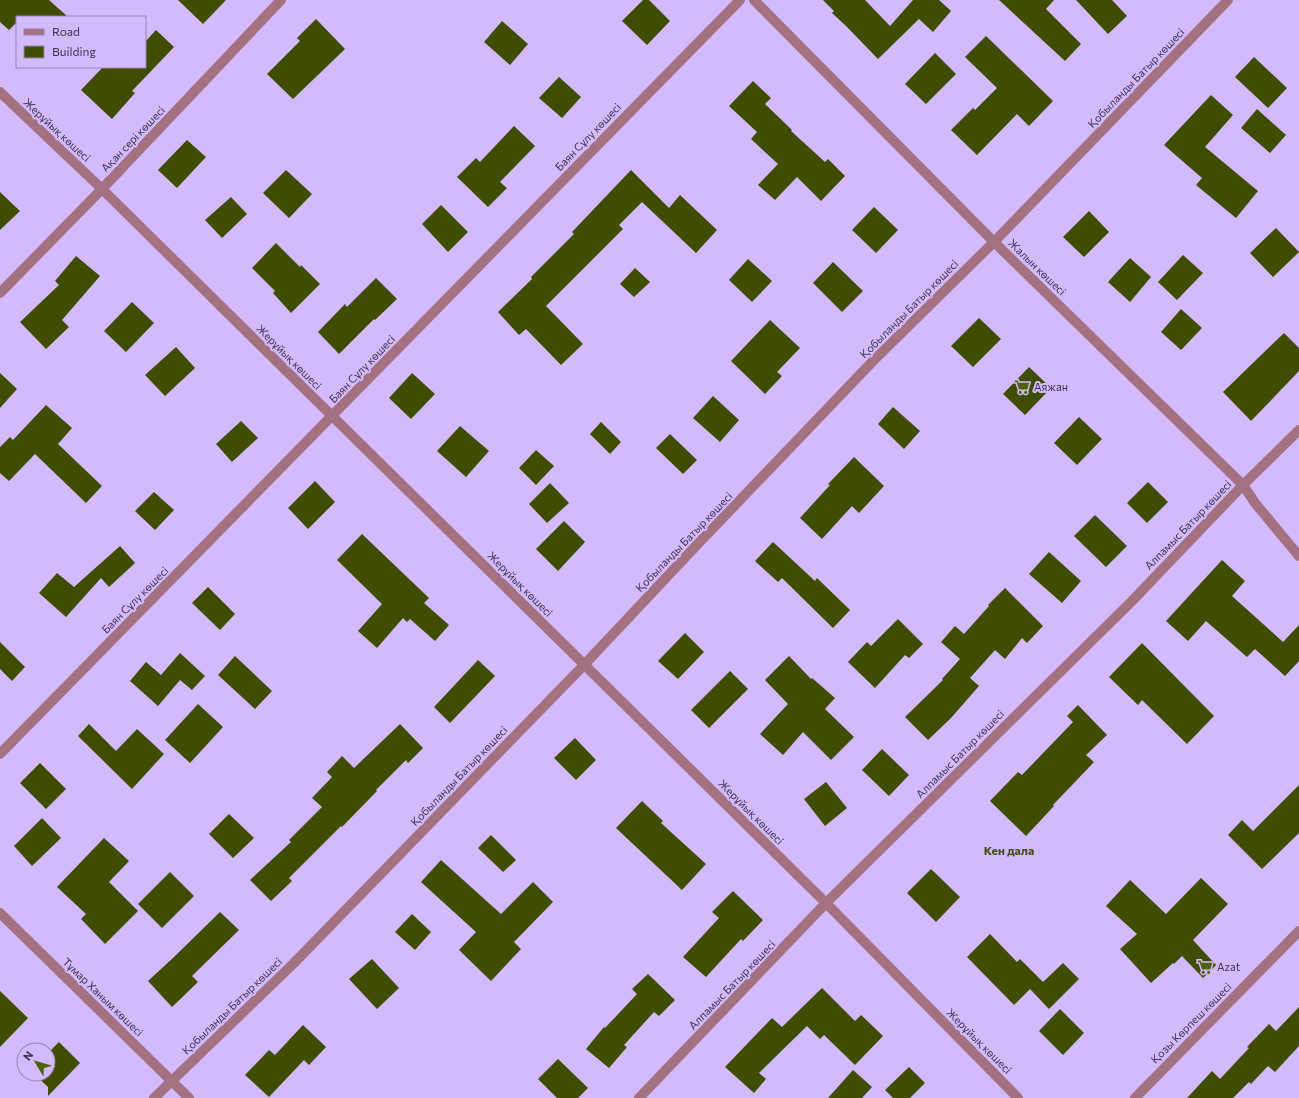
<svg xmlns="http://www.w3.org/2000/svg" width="1299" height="1098" font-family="Commissioner,sans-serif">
  <rect width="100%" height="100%" fill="#d3bafd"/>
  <g fill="#3f4d00">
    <path d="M 0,0 L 49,0 L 68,17 L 17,17 L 17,22 L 9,30 L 0,22 Z"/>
    <path d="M 178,0 L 226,0 L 203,24 Z"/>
    <path d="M 643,0 L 649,0 L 670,21 L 647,45 L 622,21 Z"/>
    <path d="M 823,0 L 865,0 L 890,26 L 913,0 L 939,0 L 951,11 L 933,32 L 919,19 L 878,59 L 846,26 L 832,13 L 834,11 Z"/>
    <path d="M 999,0 L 1054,0 L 1046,9 L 1081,44 L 1065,61 Z"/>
    <path d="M 1076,0 L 1112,0 L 1127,16 L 1108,34 Z"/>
    <path d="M 316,19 L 345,49 L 293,99 L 267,74 L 300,41 L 297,38 Z"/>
    <path d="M 502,21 L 528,44 L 510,65 L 484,42 Z"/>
    <path d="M 156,30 L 174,47 L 132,91 L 135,93 L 112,119 L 81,90 L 103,67 L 145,67 L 145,42 Z"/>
    <path d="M 986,36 L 1053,101 L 1029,126 L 1017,114 L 977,155 L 951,130 L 973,108 L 975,110 L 997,88 L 965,57 Z"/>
    <path d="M 935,53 L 956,74 L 926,104 L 905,84 Z"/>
    <path d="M 1254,57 L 1287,88 L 1268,108 L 1235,77 Z"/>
    <path d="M 559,77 L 581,97 L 562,118 L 539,98 Z"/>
    <path d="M 753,81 L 771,98 L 765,104 L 792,130 L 791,131 L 825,162 L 828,159 L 845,176 L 821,201 L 797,177 L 775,200 L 758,185 L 778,164 L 751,139 L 757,132 L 729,106 Z"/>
    <path d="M 1211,95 L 1233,115 L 1205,147 L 1258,191 L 1236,218 L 1196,185 L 1202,178 L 1164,145 Z"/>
    <path d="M 1257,109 L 1286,135 L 1270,153 L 1241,128 Z"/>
    <path d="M 514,126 L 535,146 L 500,182 L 507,188 L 488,207 L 457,177 L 476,158 L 480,162 Z"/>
    <path d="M 187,140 L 206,157 L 177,188 L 158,170 Z"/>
    <path d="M 286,170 L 312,194 L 289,218 L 263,193 Z"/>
    <path d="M 631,170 L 669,208 L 680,195 L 717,230 L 696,253 L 642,202 L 619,225 L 623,229 L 546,306 L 583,344 L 561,365 L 526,329 L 519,335 L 498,312 L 532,279 L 531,277 L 574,234 L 572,232 Z"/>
    <path d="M 0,192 L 20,211 L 0,230 Z"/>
    <path d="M 231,197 L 247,214 L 222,238 L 205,220 Z"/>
    <path d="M 441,205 L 468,232 L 448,252 L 422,224 Z"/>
    <path d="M 874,207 L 898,230 L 876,253 L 852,230 Z"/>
    <path d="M 1089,211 L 1109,232 L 1084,257 L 1063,237 Z"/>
    <path d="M 1276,228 L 1299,252 L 1273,277 L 1250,253 Z"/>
    <path d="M 276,243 L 300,267 L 301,265 L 320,284 L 291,313 L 273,293 L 275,291 L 252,268 Z"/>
    <path d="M 1183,255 L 1203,273 L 1177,300 L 1158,282 Z"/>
    <path d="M 76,256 L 100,276 L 62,320 L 69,327 L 46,349 L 20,322 L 59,285 L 55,281 Z"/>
    <path d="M 1130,258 L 1151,277 L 1130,302 L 1108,282 Z"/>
    <path d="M 748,259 L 772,281 L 752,302 L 729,280 Z"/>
    <path d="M 833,262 L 863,291 L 842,312 L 813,283 Z"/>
    <path d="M 635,268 L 650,282 L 634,297 L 620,284 Z"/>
    <path d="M 376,278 L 397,299 L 375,320 L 374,319 L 339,354 L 318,332 L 345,304 L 347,307 Z"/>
    <path d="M 132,302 L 154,323 L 126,352 L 104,331 Z"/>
    <path d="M 1181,309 L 1202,328 L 1181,350 L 1161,332 Z"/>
    <path d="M 979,318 L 1001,339 L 973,367 L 951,346 Z"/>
    <path d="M 770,320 L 800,348 L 777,372 L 782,376 L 765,394 L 731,361 Z"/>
    <path d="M 1284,333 L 1299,348 L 1299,371 L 1251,421 L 1223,392 Z"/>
    <path d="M 176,347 L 195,368 L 165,396 L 145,375 Z"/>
    <path d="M 1029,367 L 1051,388 L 1025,415 L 1003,394 Z"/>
    <path d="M 0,373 L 17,389 L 0,408 Z"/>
    <path d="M 412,373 L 435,394 L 411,419 L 389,398 Z"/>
    <path d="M 713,396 L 739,420 L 720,442 L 693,418 Z"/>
    <path d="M 46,405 L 72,428 L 58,444 L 102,486 L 86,503 L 35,454 L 9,481 L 0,473 L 0,447 L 10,437 L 13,440 Z"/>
    <path d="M 893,407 L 920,431 L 904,449 L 878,424 Z"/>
    <path d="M 1079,417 L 1102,439 L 1077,465 L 1054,443 Z"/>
    <path d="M 241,421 L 258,438 L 232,462 L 216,444 Z"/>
    <path d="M 601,422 L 621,442 L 610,454 L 590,434 Z"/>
    <path d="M 460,426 L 489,451 L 466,477 L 437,451 Z"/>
    <path d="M 670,434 L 697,460 L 683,474 L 656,448 Z"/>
    <path d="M 536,450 L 554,466 L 536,485 L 519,468 Z"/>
    <path d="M 854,457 L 884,486 L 859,513 L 852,506 L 822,539 L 800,518 L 830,485 L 828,484 Z"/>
    <path d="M 315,481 L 335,502 L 308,529 L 288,508 Z"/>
    <path d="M 1148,482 L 1168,502 L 1147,523 L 1127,503 Z"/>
    <path d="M 550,483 L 569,503 L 547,523 L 529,504 Z"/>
    <path d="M 154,492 L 174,510 L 155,530 L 135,511 Z"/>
    <path d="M 1095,515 L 1127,546 L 1106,567 L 1074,536 Z"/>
    <path d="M 564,521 L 585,542 L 558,571 L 536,549 Z"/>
    <path d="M 362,534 L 429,598 L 424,603 L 449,625 L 435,641 L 410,619 L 407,622 L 403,618 L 377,648 L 358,631 L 382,604 L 337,560 Z"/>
    <path d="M 773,542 L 815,581 L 817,578 L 850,610 L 833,628 L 782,578 L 778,582 L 755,561 Z"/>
    <path d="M 120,546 L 135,563 L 109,587 L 101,578 L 66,617 L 39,593 L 57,573 L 74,587 Z"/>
    <path d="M 1049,552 L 1081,581 L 1062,603 L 1029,574 Z"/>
    <path d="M 1222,560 L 1245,581 L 1232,596 L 1283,642 L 1299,625 L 1299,661 L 1285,676 L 1255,649 L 1247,657 L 1206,621 L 1188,641 L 1166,621 Z"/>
    <path d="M 208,587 L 235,614 L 220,630 L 192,603 Z"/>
    <path d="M 1005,588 L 1043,626 L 1027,643 L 1022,638 L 1005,659 L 995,650 L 970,678 L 979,686 L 951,718 L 928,740 L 905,717 L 943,680 L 942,679 L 960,659 L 941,642 L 955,626 L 964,634 L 989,606 L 988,605 Z"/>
    <path d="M 898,619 L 923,644 L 909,658 L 905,655 L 875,688 L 848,662 L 867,642 L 871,646 Z"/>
    <path d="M 685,633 L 704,652 L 678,679 L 658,661 Z"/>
    <path d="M 0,642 L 25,667 L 12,681 L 0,669 Z"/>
    <path d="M 1142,643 L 1214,716 L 1187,744 L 1142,700 L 1138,705 L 1109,677 Z"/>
    <path d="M 180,653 L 205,676 L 192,690 L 180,680 L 158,706 L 130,681 L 146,662 L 161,675 Z"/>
    <path d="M 235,656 L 272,691 L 255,709 L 218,675 Z"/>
    <path d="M 789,656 L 811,679 L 812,678 L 835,698 L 825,709 L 854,737 L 831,760 L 803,732 L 783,755 L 760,734 L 788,704 L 765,680 Z"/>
    <path d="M 478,660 L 495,676 L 450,723 L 434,707 Z"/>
    <path d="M 730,671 L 748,689 L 709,728 L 691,710 Z"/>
    <path d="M 198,704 L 223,727 L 190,763 L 165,740 Z"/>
    <path d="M 1078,705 L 1107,735 L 1086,755 L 1094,762 L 1053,805 L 1054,806 L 1026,836 L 990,801 L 1018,772 L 1022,775 L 1073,722 L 1067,716 Z"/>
    <path d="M 89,724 L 116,751 L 137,729 L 164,754 L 132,789 L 78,736 Z"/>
    <path d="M 400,724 L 423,748 L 408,763 L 406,760 L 376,790 L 377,791 L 342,827 L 341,826 L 289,878 L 292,881 L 271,901 L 250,880 L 291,842 L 289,840 L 322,807 L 312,798 L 332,777 L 327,772 L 342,756 L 354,768 Z"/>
    <path d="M 575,738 L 596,760 L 576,780 L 554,758 Z"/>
    <path d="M 882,749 L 909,775 L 889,796 L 862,770 Z"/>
    <path d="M 40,763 L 66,789 L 46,809 L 20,783 Z"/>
    <path d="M 826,782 L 847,808 L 825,826 L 804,799 Z"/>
    <path d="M 1299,785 L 1299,833 L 1262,869 L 1228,835 L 1242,820 L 1253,831 Z"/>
    <path d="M 642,801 L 663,821 L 661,823 L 706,864 L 682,890 L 616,828 Z"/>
    <path d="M 229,814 L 254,838 L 233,858 L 209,834 Z"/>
    <path d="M 42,818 L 61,838 L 32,866 L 14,846 Z"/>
    <path d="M 491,835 L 516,860 L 503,872 L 478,848 Z"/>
    <path d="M 104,838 L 129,861 L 109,882 L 138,911 L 105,944 L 81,919 L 86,914 L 57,887 Z"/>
    <path d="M 441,860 L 501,914 L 533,882 L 553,902 L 514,942 L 521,949 L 491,981 L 459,950 L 476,932 L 421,882 Z"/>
    <path d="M 931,869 L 960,897 L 936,922 L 907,893 Z"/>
    <path d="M 170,872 L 194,896 L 162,928 L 138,904 Z"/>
    <path d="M 1201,878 L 1228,904 L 1193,940 L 1216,965 L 1203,978 L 1182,956 L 1174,964 L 1173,963 L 1151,983 L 1120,949 L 1137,934 L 1106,906 L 1130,880 L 1166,914 Z"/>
    <path d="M 733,891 L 763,920 L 743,941 L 741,939 L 706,977 L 683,957 L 719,918 L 712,912 Z"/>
    <path d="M 220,912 L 239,930 L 192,976 L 198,982 L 172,1007 L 148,981 L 174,957 Z"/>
    <path d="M 412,914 L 431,932 L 415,950 L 395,932 Z"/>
    <path d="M 990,934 L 1017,962 L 1020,959 L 1043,982 L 1063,963 L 1079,979 L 1049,1009 L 1030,989 L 1014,1005 L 967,957 Z"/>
    <path d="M 372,959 L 399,988 L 377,1009 L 349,979 Z"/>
    <path d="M 648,974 L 675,1000 L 659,1016 L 654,1012 L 624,1045 L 627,1047 L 609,1068 L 586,1049 L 604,1027 L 605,1028 L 637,994 L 632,989 Z"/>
    <path d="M 822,988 L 855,1021 L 861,1015 L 883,1036 L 855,1065 L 824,1035 L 820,1039 L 807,1026 L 759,1073 L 766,1079 L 754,1093 L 725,1067 L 772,1018 L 782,1027 Z"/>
    <path d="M 0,991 L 28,1018 L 0,1047 Z"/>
    <path d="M 1299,1007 L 1299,1046 L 1275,1072 L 1268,1066 L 1251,1084 L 1249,1082 L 1233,1098 L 1187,1098 L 1212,1071 L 1220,1079 L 1249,1048 L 1247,1047 L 1269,1024 L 1276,1031 Z"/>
    <path d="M 1060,1009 L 1084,1033 L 1063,1055 L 1039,1031 Z"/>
    <path d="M 303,1025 L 326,1047 L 309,1065 L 304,1060 L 269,1097 L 245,1075 L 269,1050 L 275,1055 Z"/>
    <path d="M 59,1042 L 80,1063 L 48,1096 L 48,1087 L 34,1074 L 48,1074 L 48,1053 Z"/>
    <path d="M 558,1059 L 588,1088 L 578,1098 L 557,1098 L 538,1079 Z"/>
    <path d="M 909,1067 L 925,1083 L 910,1098 L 893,1098 L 885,1090 Z"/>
    <path d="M 853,1070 L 872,1087 L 862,1098 L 828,1098 Z"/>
  </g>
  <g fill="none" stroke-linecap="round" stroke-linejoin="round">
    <g stroke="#a3717f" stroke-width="10">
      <path d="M 754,0 L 994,242 L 1243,485 L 1255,503 L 1299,556"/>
      <path d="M 0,92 L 102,189 L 826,903 L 1018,1098"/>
      <path d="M 0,293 L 102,189 L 281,0"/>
      <path d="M 0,754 L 740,0"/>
      <path d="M 0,913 L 189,1098"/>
      <path d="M 154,1098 L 293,964 L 584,665 L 693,549 L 874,360 L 994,242 L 1228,0"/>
      <path d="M 639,1098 L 826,903 L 1132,601 L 1243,485 L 1299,430"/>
      <path d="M 1135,1098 L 1299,931"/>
    </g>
  </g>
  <defs>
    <g id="supermarket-bare" transform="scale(1.2)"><path d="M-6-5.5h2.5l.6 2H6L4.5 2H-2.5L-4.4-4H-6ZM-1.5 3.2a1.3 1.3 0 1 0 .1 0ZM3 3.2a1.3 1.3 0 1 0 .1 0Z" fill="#506208" stroke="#d3bafd" stroke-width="2.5" paint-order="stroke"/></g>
  </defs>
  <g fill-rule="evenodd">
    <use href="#supermarket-bare" x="1022" y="387"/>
    <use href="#supermarket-bare" x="1205" y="967"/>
  </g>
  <g text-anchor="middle" stroke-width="4" stroke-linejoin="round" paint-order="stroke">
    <g font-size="11" fill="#3f3450" stroke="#d3bafd">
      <text transform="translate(1136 78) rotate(-46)" y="4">Қобыланды Батыр көшесі</text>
      <text transform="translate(57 130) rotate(43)" y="4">Жерұйық көшесі</text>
      <text transform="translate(588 137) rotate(-46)" y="4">Баян Сұлу көшесі</text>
      <text transform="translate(133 139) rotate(-46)" y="4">Ақан сері көшесі</text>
      <text transform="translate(1037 267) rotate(44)" y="4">Жалын көшесі</text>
      <text transform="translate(909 309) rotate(-45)" y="4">Қобыланды Батыр көшесі</text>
      <text transform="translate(289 357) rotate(45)" y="4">Жерұйық көшесі</text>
      <text transform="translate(362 369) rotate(-46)" y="4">Баян Сұлу көшесі</text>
      <text transform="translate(1188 525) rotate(-46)" y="4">Алпамыс Батыр көшесі</text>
      <text transform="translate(684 542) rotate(-46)" y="4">Қобыланды Батыр көшесі</text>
      <text transform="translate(520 584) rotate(45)" y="4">Жерұйық көшесі</text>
      <text transform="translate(135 600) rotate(-45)" y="4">Баян Сұлу көшесі</text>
      <text transform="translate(960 754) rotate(-45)" y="4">Алпамыс Батыр көшесі</text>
      <text transform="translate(459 776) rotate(-46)" y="4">Қобыланды Батыр көшесі</text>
      <text transform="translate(751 812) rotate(45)" y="4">Жерұйық көшесі</text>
      <text transform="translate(732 985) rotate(-46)" y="4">Алпамыс Батыр көшесі</text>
      <text transform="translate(103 997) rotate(44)" y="4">Тұмар Ханым көшесі</text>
      <text transform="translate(232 1006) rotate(-44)" y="4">Қобыланды Батыр көшесі</text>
      <text transform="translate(1191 1023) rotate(-45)" y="4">Қозы Көрпеш көшесі</text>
      <text transform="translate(979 1041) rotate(45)" y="4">Жерұйық көшесі</text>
    </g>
    <g font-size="11" fill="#3f3450" stroke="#d3bafd" text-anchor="start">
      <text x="1034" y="391">Аяжан</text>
      <text x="1217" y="971">Azat</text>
    </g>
    <g font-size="12" font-weight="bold" fill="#404c15" stroke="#d3bafd">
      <text x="1009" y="855">Кен дала</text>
    </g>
  </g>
  <rect x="16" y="16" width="130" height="52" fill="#d3bafd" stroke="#9884b8"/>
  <rect x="24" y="29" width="20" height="6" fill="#a3717f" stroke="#9884b8"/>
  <text x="52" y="36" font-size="12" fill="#3f3450">Road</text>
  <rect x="24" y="46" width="20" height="12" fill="#3f4d00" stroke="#9884b8"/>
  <text x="52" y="56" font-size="12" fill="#3f3450">Building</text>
  <g transform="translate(36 1062) rotate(308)"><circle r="19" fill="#d3bafd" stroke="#9884b8"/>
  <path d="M0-3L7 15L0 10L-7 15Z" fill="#506208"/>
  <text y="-6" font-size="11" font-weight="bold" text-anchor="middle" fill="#3f3450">N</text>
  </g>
</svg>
